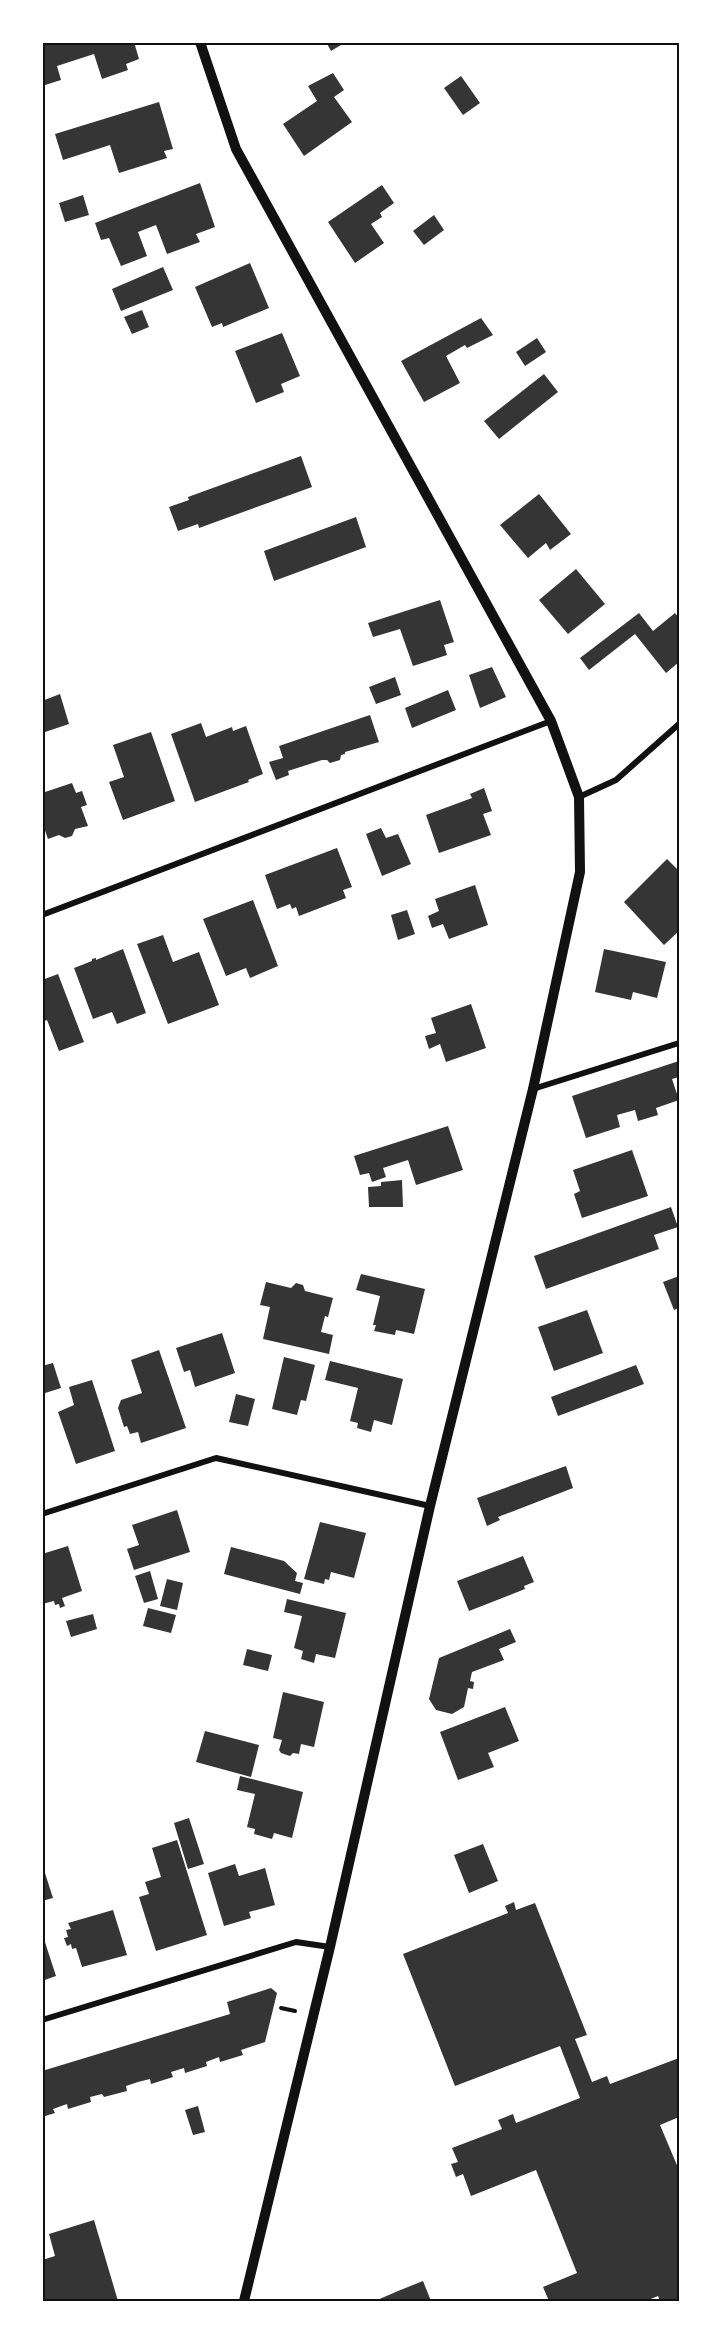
<svg xmlns="http://www.w3.org/2000/svg" width="721" height="2343" font-family="Helvetica,sans-serif">
  <rect width="100%" height="100%" fill="#fff"/>
  <g fill="#353535">
    <path d="M 53,42 L 134,42 L 139,59 L 126,64 L 128,70 L 102,79 L 94,54 L 57,66 L 61,80 L 42,86 L 42,46 Z"/>
    <path d="M 326,42 L 346,42 L 331,51 Z"/>
    <path d="M 333,73 L 344,90 L 334,97 L 352,122 L 304,156 L 283,124 L 317,101 L 308,86 Z"/>
    <path d="M 461,76 L 480,103 L 463,115 L 444,88 Z"/>
    <path d="M 159,102 L 173,149 L 164,151 L 167,158 L 119,173 L 110,145 L 63,160 L 55,134 Z"/>
    <path d="M 200,183 L 215,227 L 196,234 L 200,242 L 167,254 L 156,225 L 138,232 L 147,256 L 121,266 L 109,238 L 101,240 L 95,223 Z"/>
    <path d="M 382,185 L 394,203 L 380,213 L 382,217 L 371,224 L 384,243 L 355,263 L 328,222 Z"/>
    <path d="M 83,195 L 89,215 L 65,222 L 59,203 Z"/>
    <path d="M 434,215 L 444,230 L 424,245 L 413,231 Z"/>
    <path d="M 250,263 L 269,308 L 223,327 L 222,323 L 212,327 L 195,287 Z"/>
    <path d="M 163,267 L 173,290 L 121,311 L 112,289 Z"/>
    <path d="M 142,310 L 149,327 L 132,334 L 124,317 Z"/>
    <path d="M 481,318 L 493,335 L 467,348 L 465,345 L 446,356 L 460,383 L 424,402 L 401,361 Z"/>
    <path d="M 282,333 L 300,376 L 281,384 L 284,392 L 256,403 L 235,351 Z"/>
    <path d="M 537,338 L 546,352 L 525,366 L 516,352 Z"/>
    <path d="M 544,374 L 558,392 L 499,439 L 484,421 Z"/>
    <path d="M 301,456 L 312,487 L 199,528 L 198,524 L 178,531 L 169,507 L 189,500 L 188,497 Z"/>
    <path d="M 539,494 L 571,534 L 550,550 L 546,543 L 528,558 L 500,525 Z"/>
    <path d="M 356,517 L 366,547 L 274,581 L 264,551 Z"/>
    <path d="M 576,569 L 605,604 L 568,634 L 539,600 Z"/>
    <path d="M 440,600 L 454,642 L 444,645 L 447,655 L 413,666 L 400,629 L 373,637 L 368,623 Z"/>
    <path d="M 639,613 L 653,631 L 675,613 L 679,618 L 679,662 L 666,673 L 635,634 L 589,670 L 580,658 Z"/>
    <path d="M 492,667 L 506,697 L 480,708 L 469,675 Z"/>
    <path d="M 395,677 L 401,695 L 376,704 L 369,687 Z"/>
    <path d="M 448,690 L 456,710 L 412,728 L 405,708 Z"/>
    <path d="M 60,694 L 69,724 L 42,733 L 42,701 Z"/>
    <path d="M 370,715 L 379,742 L 345,752 L 345,754 L 341,755 L 340,760 L 330,763 L 327,760 L 322,760 L 288,771 L 289,775 L 276,780 L 269,762 L 283,758 L 279,746 Z"/>
    <path d="M 201,723 L 206,737 L 232,727 L 233,731 L 246,726 L 263,774 L 248,780 L 249,782 L 195,802 L 171,734 Z"/>
    <path d="M 151,732 L 175,801 L 123,820 L 109,782 L 124,777 L 113,745 Z"/>
    <path d="M 72,783 L 76,793 L 82,791 L 87,805 L 81,807 L 88,826 L 75,829 L 72,836 L 65,838 L 59,835 L 48,839 L 42,822 L 42,793 Z"/>
    <path d="M 484,788 L 492,811 L 483,814 L 491,835 L 439,853 L 426,815 L 472,798 L 470,794 Z"/>
    <path d="M 381,828 L 386,838 L 398,834 L 411,864 L 382,876 L 366,834 Z"/>
    <path d="M 337,848 L 352,887 L 343,890 L 346,898 L 299,916 L 296,907 L 292,909 L 290,904 L 277,909 L 265,875 Z"/>
    <path d="M 667,859 L 679,871 L 679,931 L 664,945 L 624,902 Z"/>
    <path d="M 475,885 L 488,925 L 449,939 L 443,924 L 432,928 L 428,916 L 439,911 L 435,899 Z"/>
    <path d="M 253,900 L 278,966 L 250,978 L 246,968 L 226,976 L 203,919 Z"/>
    <path d="M 407,910 L 415,934 L 398,940 L 391,915 Z"/>
    <path d="M 163,935 L 173,962 L 199,952 L 219,1005 L 168,1024 L 137,944 Z"/>
    <path d="M 123,949 L 146,1013 L 117,1024 L 112,1012 L 93,1019 L 74,968 L 92,961 L 92,959 L 96,958 L 96,960 Z"/>
    <path d="M 604,949 L 666,962 L 657,998 L 633,992 L 631,1000 L 595,992 Z"/>
    <path d="M 58,974 L 84,1042 L 59,1051 L 47,1020 L 42,1022 L 42,980 Z"/>
    <path d="M 471,1004 L 486,1048 L 446,1062 L 440,1044 L 429,1049 L 425,1036 L 436,1033 L 431,1018 Z"/>
    <path d="M 679,1061 L 679,1077 L 672,1079 L 679,1100 L 656,1108 L 658,1115 L 638,1121 L 635,1110 L 617,1115 L 620,1127 L 586,1138 L 572,1096 Z"/>
    <path d="M 448,1126 L 463,1170 L 416,1185 L 408,1160 L 383,1168 L 386,1177 L 372,1182 L 369,1173 L 360,1175 L 354,1156 Z"/>
    <path d="M 632,1150 L 648,1196 L 582,1218 L 574,1194 L 580,1191 L 573,1170 Z"/>
    <path d="M 402,1180 L 403,1207 L 369,1207 L 368,1187 L 381,1186 L 381,1182 Z"/>
    <path d="M 671,1207 L 678,1227 L 654,1235 L 659,1249 L 546,1289 L 534,1256 Z"/>
    <path d="M 361,1274 L 425,1289 L 414,1334 L 396,1330 L 395,1335 L 374,1331 L 376,1325 L 373,1325 L 380,1296 L 356,1290 Z"/>
    <path d="M 679,1276 L 679,1308 L 674,1310 L 663,1282 Z"/>
    <path d="M 266,1282 L 291,1288 L 296,1283 L 303,1285 L 305,1291 L 333,1298 L 328,1317 L 325,1316 L 321,1332 L 333,1335 L 329,1354 L 263,1339 L 270,1307 L 260,1305 Z"/>
    <path d="M 587,1310 L 603,1353 L 554,1371 L 538,1327 Z"/>
    <path d="M 222,1333 L 235,1373 L 195,1387 L 190,1370 L 184,1372 L 176,1348 Z"/>
    <path d="M 159,1350 L 186,1428 L 141,1443 L 138,1432 L 130,1434 L 127,1426 L 124,1427 L 118,1408 L 121,1400 L 142,1393 L 131,1360 Z"/>
    <path d="M 284,1357 L 315,1365 L 306,1401 L 301,1400 L 297,1415 L 272,1409 Z"/>
    <path d="M 330,1361 L 403,1379 L 392,1425 L 374,1420 L 371,1432 L 357,1428 L 358,1423 L 350,1421 L 358,1388 L 325,1380 Z"/>
    <path d="M 53,1363 L 61,1388 L 42,1394 L 42,1366 Z"/>
    <path d="M 636,1365 L 644,1384 L 558,1416 L 551,1397 Z"/>
    <path d="M 92,1380 L 115,1451 L 76,1464 L 58,1412 L 74,1405 L 69,1387 Z"/>
    <path d="M 236,1394 L 255,1399 L 248,1426 L 229,1422 Z"/>
    <path d="M 566,1466 L 573,1488 L 498,1517 L 500,1520 L 487,1526 L 477,1498 Z"/>
    <path d="M 177,1510 L 190,1552 L 134,1570 L 127,1549 L 139,1545 L 132,1525 Z"/>
    <path d="M 320,1522 L 366,1533 L 354,1578 L 331,1572 L 329,1580 L 325,1579 L 324,1584 L 304,1579 Z"/>
    <path d="M 68,1546 L 82,1591 L 62,1598 L 65,1606 L 60,1608 L 59,1604 L 55,1605 L 54,1601 L 42,1604 L 42,1554 Z"/>
    <path d="M 231,1547 L 284,1561 L 297,1573 L 295,1581 L 303,1583 L 300,1594 L 224,1574 Z"/>
    <path d="M 523,1556 L 534,1582 L 524,1586 L 525,1589 L 469,1611 L 457,1581 Z"/>
    <path d="M 150,1571 L 158,1599 L 144,1603 L 135,1576 Z"/>
    <path d="M 167,1579 L 183,1583 L 177,1610 L 160,1606 Z"/>
    <path d="M 287,1599 L 346,1613 L 335,1658 L 316,1654 L 314,1663 L 301,1659 L 303,1651 L 294,1648 L 302,1616 L 284,1612 Z"/>
    <path d="M 148,1608 L 176,1615 L 171,1633 L 143,1626 Z"/>
    <path d="M 93,1614 L 97,1629 L 71,1637 L 66,1621 Z"/>
    <path d="M 510,1629 L 516,1642 L 499,1649 L 504,1660 L 472,1672 L 470,1681 L 474,1682 L 473,1689 L 468,1688 L 464,1707 L 452,1714 L 436,1710 L 429,1699 L 439,1658 Z"/>
    <path d="M 247,1649 L 272,1655 L 268,1671 L 243,1665 Z"/>
    <path d="M 283,1692 L 324,1702 L 314,1747 L 301,1744 L 299,1754 L 293,1753 L 290,1756 L 281,1753 L 279,1750 L 282,1740 L 273,1738 Z"/>
    <path d="M 505,1707 L 519,1741 L 488,1753 L 494,1767 L 458,1780 L 440,1732 Z"/>
    <path d="M 205,1731 L 259,1745 L 251,1777 L 196,1762 Z"/>
    <path d="M 240,1776 L 303,1792 L 292,1838 L 274,1833 L 272,1839 L 254,1834 L 255,1829 L 247,1827 L 255,1794 L 237,1790 Z"/>
    <path d="M 189,1818 L 204,1864 L 188,1869 L 174,1823 Z"/>
    <path d="M 177,1840 L 207,1935 L 156,1951 L 139,1897 L 149,1894 L 145,1882 L 161,1877 L 152,1848 Z"/>
    <path d="M 483,1844 L 498,1881 L 469,1893 L 454,1855 Z"/>
    <path d="M 235,1864 L 239,1876 L 265,1868 L 275,1905 L 249,1912 L 251,1918 L 224,1926 L 208,1873 Z"/>
    <path d="M 44,1870 L 53,1898 L 42,1901 L 42,1871 Z"/>
    <path d="M 514,1902 L 516,1910 L 535,1903 L 587,2035 L 575,2039 L 592,2082 L 607,2076 L 610,2084 L 679,2058 L 679,2117 L 660,2125 L 679,2170 L 679,2301 L 660,2301 L 658,2296 L 646,2301 L 549,2301 L 543,2287 L 577,2273 L 536,2170 L 471,2196 L 463,2174 L 456,2177 L 451,2164 L 458,2162 L 452,2148 L 502,2129 L 498,2120 L 513,2114 L 516,2123 L 580,2098 L 560,2046 L 455,2086 L 403,1954 L 508,1913 L 505,1906 Z"/>
    <path d="M 113,1910 L 127,1955 L 82,1967 L 76,1948 L 72,1949 L 71,1944 L 67,1946 L 64,1938 L 68,1937 L 66,1930 L 71,1929 L 68,1923 Z"/>
    <path d="M 42,1933 L 56,1976 L 42,1981 Z"/>
    <path d="M 271,1988 L 277,1993 L 265,2042 L 241,2050 L 243,2055 L 220,2062 L 219,2057 L 206,2062 L 207,2066 L 185,2073 L 184,2068 L 171,2072 L 173,2077 L 151,2084 L 150,2079 L 138,2082 L 126,2086 L 127,2091 L 104,2097 L 102,2094 L 90,2097 L 91,2102 L 68,2109 L 67,2104 L 53,2109 L 55,2113 L 42,2117 L 42,2071 L 230,2014 L 227,2002 Z"/>
    <path d="M 198,2106 L 205,2132 L 193,2135 L 185,2110 Z"/>
    <path d="M 94,2220 L 118,2301 L 42,2301 L 42,2260 L 55,2256 L 49,2234 Z"/>
    <path d="M 423,2281 L 431,2301 L 375,2301 L 398,2291 Z"/>
  </g>
  <g fill="none" stroke-linecap="round" stroke-linejoin="round">
    <path stroke="#111" stroke-width="4" d="M 281,2008 L 295,2011"/>
    <g stroke="#111" stroke-width="6">
      <path d="M 579,797 L 616,780 L 679,724"/>
      <path d="M 42,915 L 551,721"/>
      <path d="M 533,1089 L 679,1043"/>
      <path d="M 42,1514 L 216,1458 L 430,1506"/>
      <path d="M 42,2020 L 296,1942 L 330,1947"/>
    </g>
    <path stroke="#111" stroke-width="10" d="M 200,42 L 236,149 L 551,721 L 579,797 L 580,872 L 533,1089 L 430,1506 L 330,1947 L 244,2301"/>
  </g>
  <rect width="721" height="2343" fill="none" stroke="#ffffff" stroke-width="87"/>
  <rect x="44" y="44" width="634" height="2256" fill="none" stroke="#111" stroke-width="2"/>
</svg>
